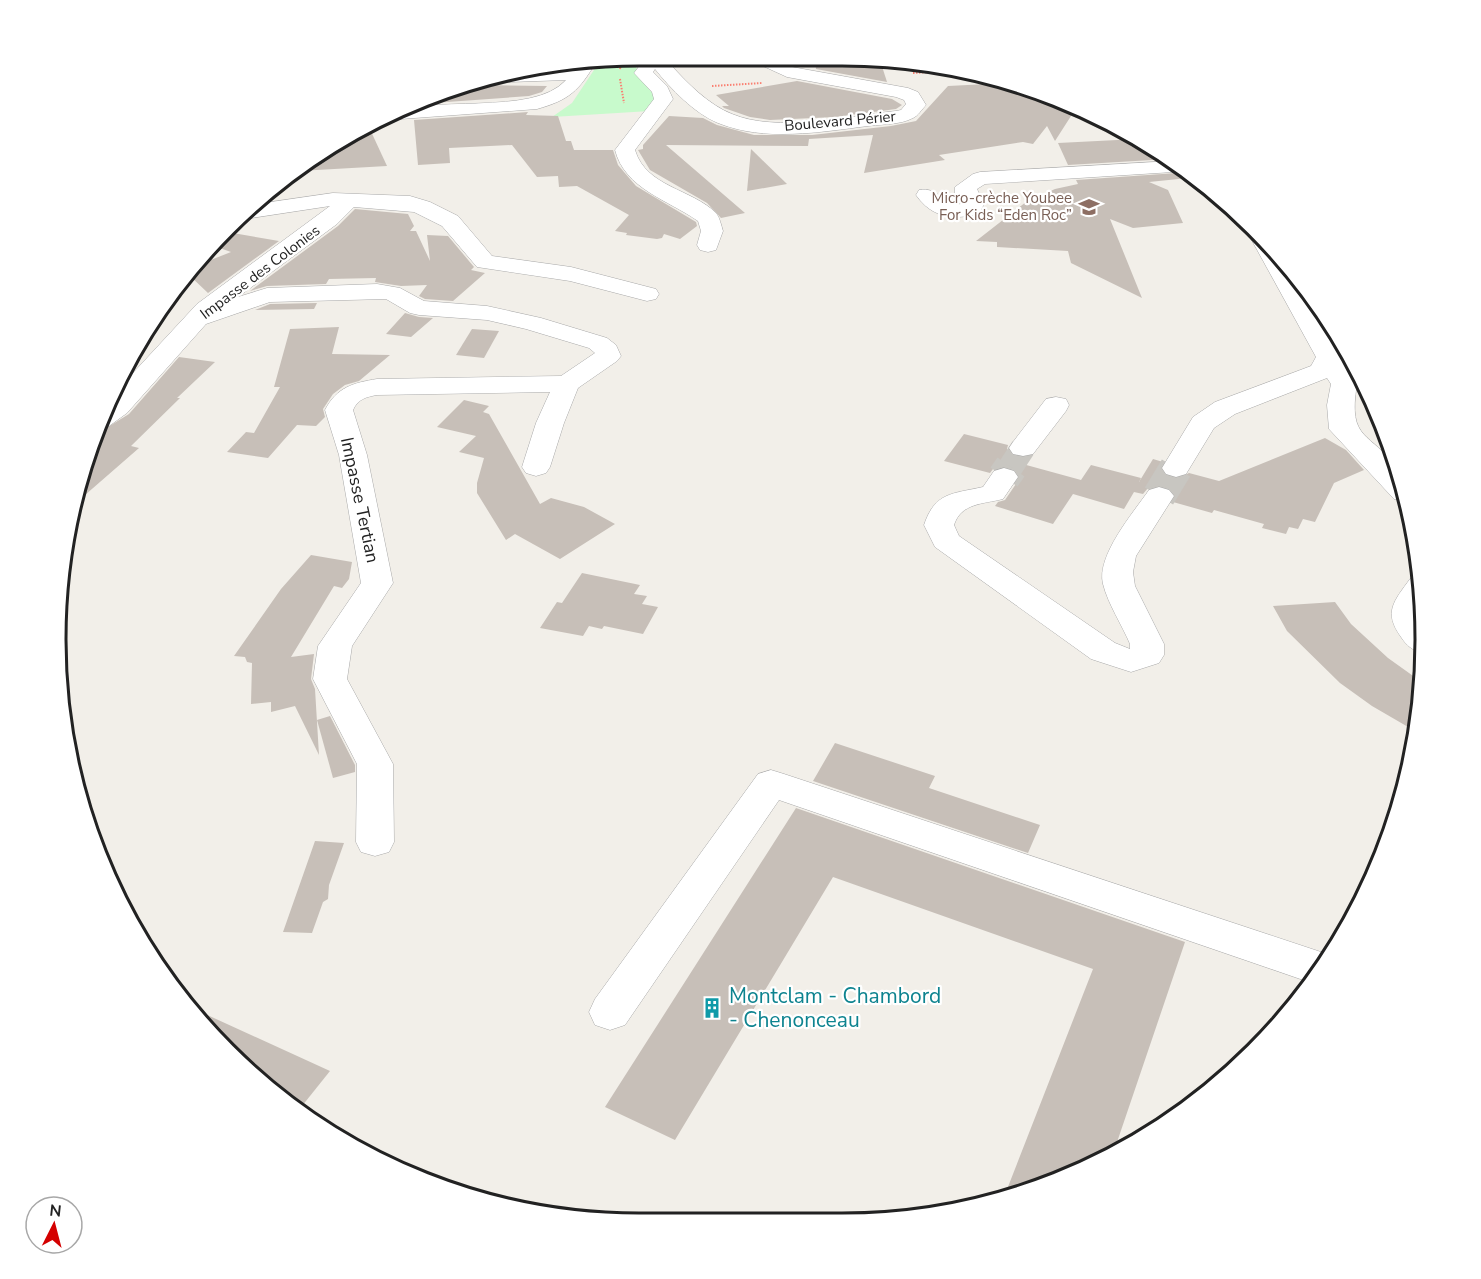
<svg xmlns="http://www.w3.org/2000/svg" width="1481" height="1279" font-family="'Nunito Sans',sans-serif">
  <rect width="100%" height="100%" fill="#f2efe9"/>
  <path fill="#c8facc" d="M 639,56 L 650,56 L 650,58 L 643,58 L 635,66 L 658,99 L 650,111 L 552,117 L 572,103 L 600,61 Z"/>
  <g fill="#c7bfb8">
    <path d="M 815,59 L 880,60 L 887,82 L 816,69 Z"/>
    <path d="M 473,81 L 483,85 L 547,86 L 542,92 L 529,96 L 433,103 L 432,97 L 444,92 L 466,90 L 465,84 Z"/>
    <path d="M 797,81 L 892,99 L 902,105 L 896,109 L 835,117 L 770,120 L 750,117 L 724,108 L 722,106 L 729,106 L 716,95 Z"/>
    <path d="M 1007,83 L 1071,105 L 1071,116 L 1055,141 L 1047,126 L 1033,144 L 1023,142 L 939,155 L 945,160 L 864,173 L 873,135 L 809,139 L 808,146 L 666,145 L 745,213 L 721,218 L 707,203 L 650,170 L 638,150 L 643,149 L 643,145 L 669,116 L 703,118 L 717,125 L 754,135 L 812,135 L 891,126 L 916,121 L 948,86 Z"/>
    <path d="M 528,112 L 526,115 L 558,116 L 566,141 L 571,141 L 574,150 L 613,150 L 618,165 L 636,186 L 696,222 L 697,226 L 680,239 L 664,234 L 662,238 L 657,239 L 626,235 L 627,233 L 615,231 L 629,215 L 577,186 L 559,187 L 558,176 L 537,177 L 512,145 L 449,148 L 450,163 L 418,165 L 414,120 Z"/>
    <path d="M 368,125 L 387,166 L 299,171 Z"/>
    <path d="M 1137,139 L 1169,159 L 1068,165 L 1058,143 Z"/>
    <path d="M 751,149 L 787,184 L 747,191 Z"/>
    <path d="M 1191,172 L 1198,177 L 1149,182 L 1168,190 L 1183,223 L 1133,228 L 1110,219 L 1142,298 L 1071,263 L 1068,251 L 997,247 L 997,242 L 976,241 L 1026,202 L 1055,189 L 1078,184 L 1076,180 Z"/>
    <path d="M 355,209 L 408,214 L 414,226 L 410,231 L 416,231 L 430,261 L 427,235 L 448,236 L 474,267 L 471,270 L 485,273 L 453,301 L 425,299 L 419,296 L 427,285 L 401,286 L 375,282 L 376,278 L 329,279 L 326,284 L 267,286 L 250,291 L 338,226 Z"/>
    <path d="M 227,232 L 279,241 L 208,293 L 189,275 L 198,265 L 231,252 L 214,246 Z"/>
    <path d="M 317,303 L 314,309 L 255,310 L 270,304 Z"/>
    <path d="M 405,313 L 419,317 L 433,318 L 411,337 L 386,334 Z"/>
    <path d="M 339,327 L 332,354 L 390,355 L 359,381 L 345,385 L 333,394 L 323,409 L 325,417 L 316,426 L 297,425 L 268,458 L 227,452 L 246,432 L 254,433 L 280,387 L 274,387 L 290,329 Z"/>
    <path d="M 472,329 L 499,331 L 484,358 L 456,355 Z"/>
    <path d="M 179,357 L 215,362 L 177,398 L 180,398 L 131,446 L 139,448 L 77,502 L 95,435 L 129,414 Z"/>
    <path d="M 464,400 L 489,406 L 483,412 L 489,414 L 540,504 L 551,498 L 584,507 L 615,524 L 560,559 L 515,534 L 506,540 L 477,493 L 477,483 L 484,458 L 459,452 L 476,436 L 437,427 Z"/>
    <path d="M 964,434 L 1008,445 L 1007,449 L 1011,455 L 1022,458 L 1019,463 L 1081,480 L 1091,465 L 1141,478 L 1139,482 L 1153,459 L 1163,462 L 1160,469 L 1165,476 L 1177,479 L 1189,473 L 1219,481 L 1325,438 L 1346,450 L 1364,470 L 1334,483 L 1315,522 L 1303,519 L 1298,529 L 1289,527 L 1286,534 L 1262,528 L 1264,524 L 1214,510 L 1212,513 L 1173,502 L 1176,495 L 1170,488 L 1160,485 L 1148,488 L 1143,494 L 1134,492 L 1124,509 L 1073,494 L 1053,524 L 995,506 L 998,502 L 1005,500 L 1020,478 L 1015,469 L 1003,466 L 993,469 L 990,473 L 944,461 Z"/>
    <path d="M 311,555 L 352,562 L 349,579 L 342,588 L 334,586 L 291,657 L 314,654 L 311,679 L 315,689 L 319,755 L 295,706 L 271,712 L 271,702 L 251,704 L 252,663 L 247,662 L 245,657 L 234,656 L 281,589 Z"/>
    <path d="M 582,573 L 640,585 L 634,594 L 647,596 L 642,604 L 658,607 L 643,634 L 604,626 L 602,629 L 589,626 L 583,636 L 540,628 L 557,602 L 562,603 Z"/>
    <path d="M 1335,602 L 1351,624 L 1388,658 L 1423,683 L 1415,731 L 1372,706 L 1340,683 L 1287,631 L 1273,606 Z"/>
    <path d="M 330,716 L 355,765 L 355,772 L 333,778 L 317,720 Z"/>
    <path d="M 835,743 L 935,776 L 929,788 L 1040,825 L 1028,853 L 813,781 Z"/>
    <path d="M 796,808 L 1185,942 L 1113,1154 L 1030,1192 L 1004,1197 L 1093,969 L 833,877 L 675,1140 L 605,1107 Z"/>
    <path d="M 315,841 L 344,843 L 329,885 L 328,899 L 323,902 L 312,933 L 283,932 Z"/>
    <path d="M 192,1008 L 330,1071 L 298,1111 L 226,1052 Z"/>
  </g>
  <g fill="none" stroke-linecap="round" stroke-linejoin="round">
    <path stroke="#c8c6c1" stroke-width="25" stroke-dasharray="25 13" stroke-linecap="butt" d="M 1010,468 L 1023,448"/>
    <g stroke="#c8c6c1" stroke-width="33" stroke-dasharray="33 16" stroke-linecap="butt">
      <path d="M 1004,477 L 1011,467"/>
      <path d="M 1159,496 L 1176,468"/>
    </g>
    <g stroke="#a9a9a9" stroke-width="1">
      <g id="minor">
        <path d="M 655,56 L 673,56 L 671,65 C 687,83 709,105 732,114 C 777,133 848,116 896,111 L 901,110 L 906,104 L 904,100 L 896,97 L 787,77 L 763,66 L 760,58 L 778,58 L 792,67 L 908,88 L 918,92 L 926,105 C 922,109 918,116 913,118 C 900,125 882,124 868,126 C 820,132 765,142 718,123 C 694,113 671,89 655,69 L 653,72 L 667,86 L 673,99 L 635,150 C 646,187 692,189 716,213 C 720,218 721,225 723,231 L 716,250 L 708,252 L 700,250 L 697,245 L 701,231 L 698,221 C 668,200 625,189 615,150 L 654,99 L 652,92 L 634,73 L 644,60 L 654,60 Z"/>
        <path d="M 596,62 C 579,91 569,100 537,109 L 387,120 L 379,117 C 430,92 532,118 566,80 L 483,83 L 476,80 L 489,75 L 574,68 L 577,64 Z"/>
        <path d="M 1173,161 L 1189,171 L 985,184 L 977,189 L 984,204 L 979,214 C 953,220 932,218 916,195 L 919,190 C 938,186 943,206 962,204 L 955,193 L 955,187 L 973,174 L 980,172 Z"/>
        <path d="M 333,193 L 410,196 L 430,202 L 458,216 L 492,256 L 571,267 L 656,289 L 659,294 L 656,299 L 647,301 L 570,281 L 477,267 L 442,226 L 414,212 L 354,207 L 337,224 L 238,297 L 267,288 L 377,284 L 400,288 L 424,301 L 487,306 L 541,318 L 607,338 L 616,345 L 621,356 L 617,361 L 578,388 L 564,423 L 550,467 L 546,473 L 536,476 L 526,473 L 522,467 L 536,423 L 550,392 L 377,395 C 366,397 358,399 353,410 L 367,455 L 393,583 L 352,646 L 347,679 L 393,764 L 394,842 L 389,852 L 375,856 L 361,852 L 356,842 L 357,764 L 313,679 L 318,646 L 361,583 L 339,455 L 325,410 C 337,387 353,383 377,379 L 561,376 L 595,353 L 589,348 L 526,329 L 487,320 L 419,315 L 410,313 L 386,299 L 270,302 L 206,324 L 127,413 L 109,426 L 97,428 L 108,400 L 197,304 L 330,206 L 245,219 L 240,217 L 251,205 Z"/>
        <path d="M 1256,231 L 1281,255 L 1290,267 L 1337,349 L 1343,355 L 1342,357 L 1357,384 C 1347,443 1371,430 1398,470 C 1403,478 1404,492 1406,501 L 1394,499 L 1329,429 L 1327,405 L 1331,384 L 1327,378 L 1235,414 L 1214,428 L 1186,474 L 1176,477 L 1166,474 L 1162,468 L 1193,417 L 1215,402 L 1311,366 L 1316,357 L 1250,237 Z"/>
        <path d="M 1056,397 L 1066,399 L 1069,405 L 1066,411 L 1033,454 L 1023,456 L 1013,454 L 1009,448 L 1013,442 L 1046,399 Z"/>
        <path d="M 1004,468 L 1014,471 L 1018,477 L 1003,499 C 983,504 961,503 954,525 L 959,536 L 1115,643 L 1130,649 L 1130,644 C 1122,625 1108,604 1103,584 C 1096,556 1133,513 1149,490 L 1159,487 L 1169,490 L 1174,496 L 1136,556 L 1133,572 L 1135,586 L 1164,644 L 1164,655 L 1159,663 L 1131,672 L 1091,659 L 935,547 L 924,525 C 935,492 952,494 983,487 L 994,471 Z"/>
        <path d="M 1421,576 L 1423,653 C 1412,650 1407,646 1401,637 C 1383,612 1394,601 1410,579 Z"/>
        <path d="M 771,770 L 784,774 L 1330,955 L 1312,983 L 779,800 L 625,1025 L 610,1030 L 595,1025 L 589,1012 L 595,999 L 758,774 Z"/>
      </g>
    </g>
    <g stroke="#fa8072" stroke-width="2" stroke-dasharray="1.5 1.5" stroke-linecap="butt">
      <path d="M 620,69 L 622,58"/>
      <path d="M 913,73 L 963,70"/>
      <path d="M 620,79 L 624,103"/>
      <path d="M 712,86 L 762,83"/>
    </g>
    <use href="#minor" fill="#fff" fill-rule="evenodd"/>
  </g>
  <defs>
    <g id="school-bare" transform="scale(1.62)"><path d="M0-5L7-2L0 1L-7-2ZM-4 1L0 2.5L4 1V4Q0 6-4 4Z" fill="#8d6e63" stroke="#fff" stroke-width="2.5" paint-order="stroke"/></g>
    <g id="building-bare" transform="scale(1.62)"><path d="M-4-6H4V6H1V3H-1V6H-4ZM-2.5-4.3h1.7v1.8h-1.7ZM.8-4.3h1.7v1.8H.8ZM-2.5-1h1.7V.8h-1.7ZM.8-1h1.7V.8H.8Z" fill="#0f9aa8" stroke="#fff" stroke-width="2.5" paint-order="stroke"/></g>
  </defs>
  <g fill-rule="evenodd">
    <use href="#school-bare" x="1089" y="207"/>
    <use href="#building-bare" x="712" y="1008"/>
  </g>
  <g text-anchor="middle" stroke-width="4.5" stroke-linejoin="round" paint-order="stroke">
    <g font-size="15" fill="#222" stroke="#fff">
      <text transform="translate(840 121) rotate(-5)" y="5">Boulevard Périer</text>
      <text transform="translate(260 272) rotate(-37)" y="5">Impasse des Colonies</text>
    </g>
    <g font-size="15" fill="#785e54" stroke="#fff" text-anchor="end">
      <text x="1072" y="203">Micro-crèche Youbee<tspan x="1072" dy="17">For Kids “Eden Roc”</tspan></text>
    </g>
    <g font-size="18" fill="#222" stroke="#fff">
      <text transform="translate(360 500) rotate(78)" y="6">Impasse Tertian</text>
    </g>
    <g font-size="21" fill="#0d838f" stroke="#fff" text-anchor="start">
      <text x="729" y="1003">Montclam - Chambord<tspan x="729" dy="24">- Chenonceau</tspan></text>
    </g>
  </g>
  <path d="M0 0H1481V1279H0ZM639 66H842A573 573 0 0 1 1415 639V640A573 573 0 0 1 842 1213H639A573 573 0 0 1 66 640V639A573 573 0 0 1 639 66Z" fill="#fff" fill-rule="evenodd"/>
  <path fill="none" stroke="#222" stroke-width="3" d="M639 66H842A573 573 0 0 1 1415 639V640A573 573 0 0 1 842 1213H639A573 573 0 0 1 66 640V639A573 573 0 0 1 639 66Z"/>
  <g transform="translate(54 1225) rotate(6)"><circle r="28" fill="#ffffff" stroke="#a7a7a7" stroke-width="1.5"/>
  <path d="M0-4.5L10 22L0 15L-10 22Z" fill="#d40000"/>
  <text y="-9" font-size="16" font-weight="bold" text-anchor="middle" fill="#222222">N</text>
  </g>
</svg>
